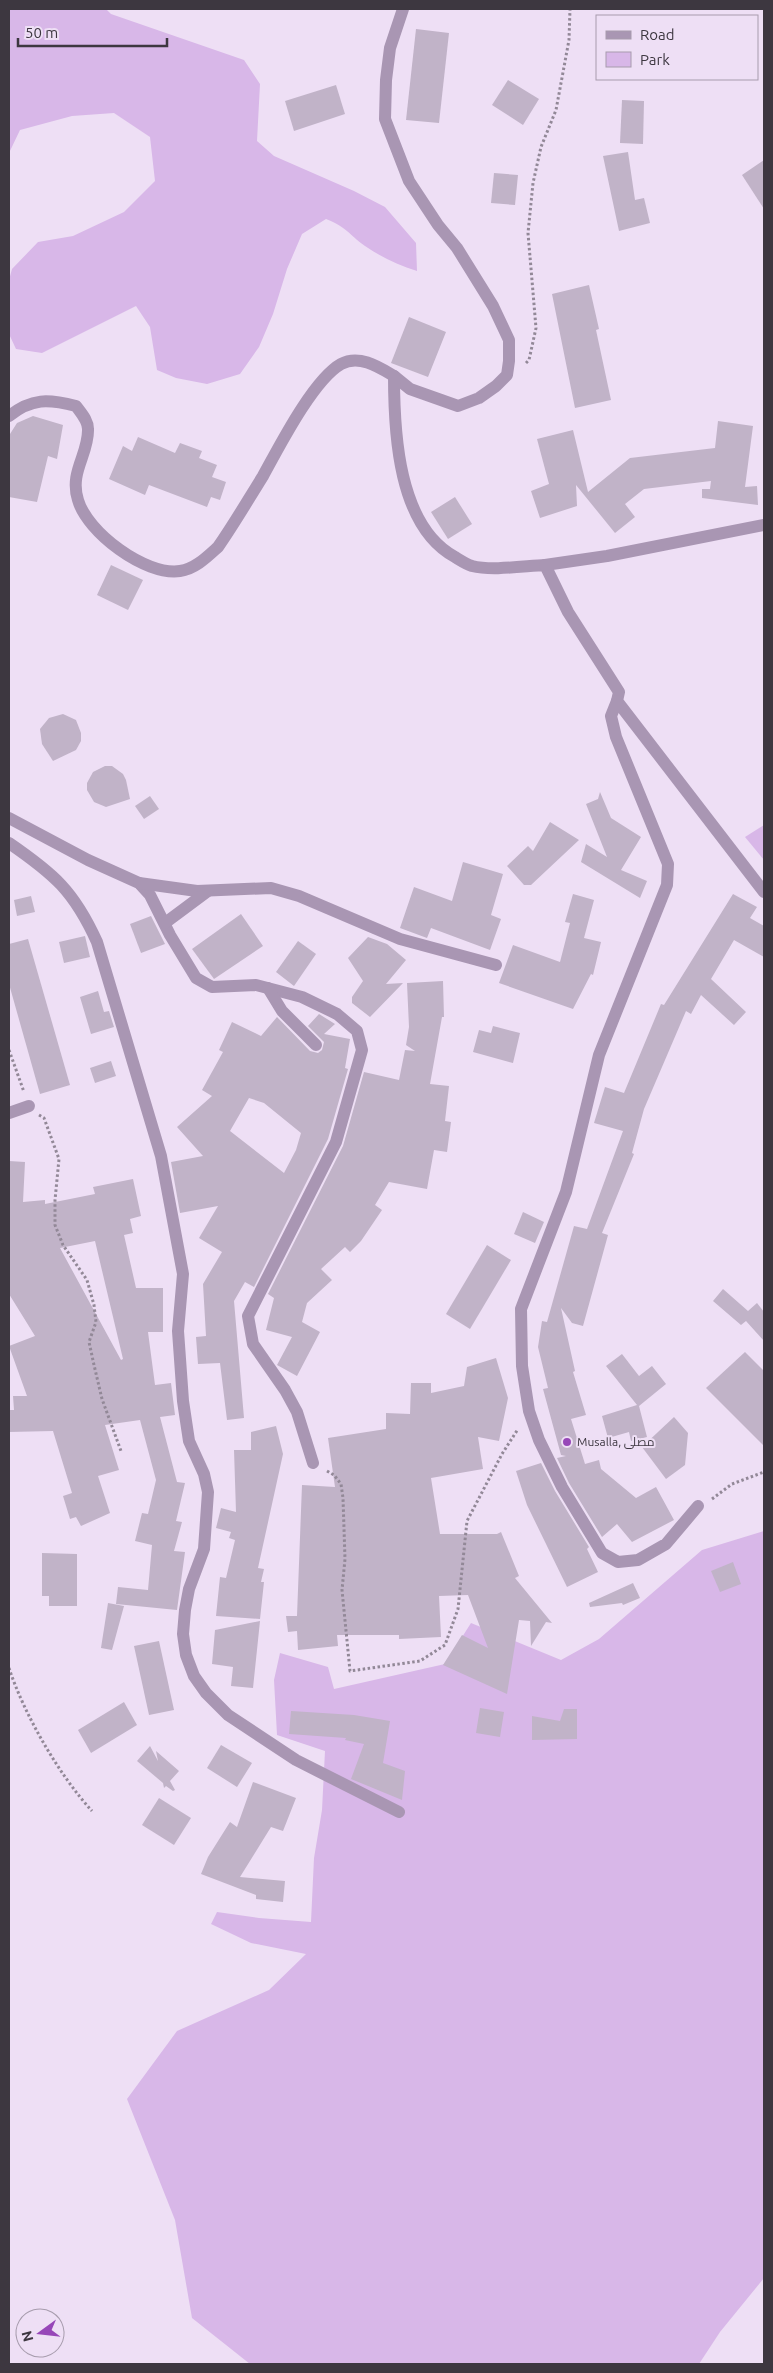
<svg xmlns="http://www.w3.org/2000/svg" width="773" height="2373" font-family="Ubuntu,Cairo,sans-serif">
  <rect width="100%" height="100%" fill="#eedff5"/>
  <g fill="#d8b7e8">
    <path d="M 9,9 L 106,9 L 111,14 L 244,60 L 260,84 L 257,141 L 274,156 L 354,191 L 385,207 L 416,243 L 417,271 C 398,265 381,257 365,246 C 348,234 347,227 326,219 L 302,234 L 287,269 L 273,314 L 259,347 L 240,374 L 207,384 L 176,378 L 157,370 L 150,327 L 136,306 L 42,353 L 16,349 L 9,334 L 9,280 L 12,269 L 38,242 L 73,236 L 124,212 L 155,181 L 150,137 L 114,113 L 72,116 L 20,130 L 9,153 Z"/>
    <path d="M 764,825 L 764,860 L 745,837 Z"/>
    <path d="M 764,1531 L 764,2278 L 720,2332 L 699,2364 L 250,2364 L 192,2318 L 175,2220 L 127,2099 L 177,2031 L 269,1990 L 306,1954 L 251,1943 L 211,1924 L 217,1912 L 259,1918 L 311,1922 L 314,1858 L 322,1810 L 325,1751 L 277,1735 L 274,1680 L 280,1653 L 328,1667 L 334,1689 L 445,1664 L 471,1623 L 561,1660 L 599,1639 L 702,1550 Z"/>
  </g>
  <g fill="#c1b3c8" fill-rule="evenodd">
    <path d="M 416,29 L 449,33 L 439,123 L 406,120 Z"/>
    <path d="M 508,80 L 539,99 L 523,125 L 492,105 Z"/>
    <path d="M 336,85 L 345,114 L 294,131 L 285,101 Z"/>
    <path d="M 622,100 L 644,101 L 643,144 L 620,143 Z"/>
    <path d="M 628,152 L 635,200 L 644,198 L 650,223 L 619,231 L 603,156 Z"/>
    <path d="M 764,160 L 764,209 L 742,175 Z"/>
    <path d="M 494,173 L 518,175 L 515,205 L 491,203 Z"/>
    <path d="M 589,285 L 599,329 L 596,330 L 611,400 L 575,408 L 552,294 Z"/>
    <path d="M 409,317 L 446,332 L 428,377 L 391,363 Z"/>
    <path d="M 33,416 L 63,425 L 57,459 L 48,456 L 37,502 L 9,497 L 10,434 L 17,423 Z"/>
    <path d="M 718,421 L 753,426 L 745,487 L 757,486 L 758,505 L 702,498 L 702,489 L 710,489 L 711,481 L 644,489 L 625,504 L 635,517 L 615,533 L 576,485 L 577,506 L 540,518 L 531,491 L 549,484 L 537,439 L 573,430 L 588,492 L 630,458 L 715,448 Z"/>
    <path d="M 138,437 L 175,453 L 180,443 L 202,451 L 199,458 L 217,465 L 212,477 L 226,482 L 220,500 L 211,497 L 207,507 L 149,485 L 145,495 L 109,479 L 123,446 L 132,451 Z"/>
    <path d="M 455,497 L 472,524 L 448,539 L 431,512 Z"/>
    <path d="M 111,565 L 143,580 L 128,610 L 97,595 Z"/>
    <path d="M 63,714 L 76,720 L 81,733 L 81,741 L 76,750 L 53,761 L 42,744 L 40,729 L 49,718 Z"/>
    <path d="M 105,766 L 112,766 L 123,774 L 126,780 L 130,799 L 106,807 L 94,802 L 87,790 L 87,783 L 93,772 Z"/>
    <path d="M 600,792 L 611,818 L 641,837 L 621,870 L 647,881 L 640,898 L 581,862 L 586,844 L 607,857 L 586,804 L 598,799 Z"/>
    <path d="M 150,796 L 159,809 L 144,819 L 135,806 Z"/>
    <path d="M 550,822 L 579,840 L 531,885 L 524,885 L 507,866 L 528,846 L 533,851 Z"/>
    <path d="M 463,862 L 503,874 L 491,915 L 501,919 L 490,950 L 431,928 L 427,938 L 400,928 L 414,887 L 452,901 Z"/>
    <path d="M 573,894 L 594,900 L 584,938 L 601,942 L 593,975 L 591,974 L 573,1009 L 499,983 L 513,945 L 560,962 L 570,923 L 565,922 Z"/>
    <path d="M 733,894 L 757,907 L 750,918 L 764,926 L 764,957 L 734,940 L 711,979 L 746,1012 L 734,1025 L 701,995 L 691,1014 L 686,1011 L 644,1109 L 632,1153 L 634,1154 L 602,1233 L 608,1235 L 583,1326 L 572,1323 L 561,1308 L 575,1371 L 573,1372 L 586,1415 L 571,1419 L 585,1464 L 599,1460 L 601,1469 L 636,1498 L 656,1487 L 674,1520 L 632,1542 L 617,1524 L 602,1537 L 569,1483 L 557,1458 L 566,1456 L 561,1455 L 543,1389 L 548,1388 L 538,1347 L 542,1321 L 547,1322 L 574,1226 L 587,1229 L 623,1131 L 594,1123 L 605,1087 L 624,1093 L 661,1004 L 664,1005 Z"/>
    <path d="M 31,896 L 35,912 L 17,916 L 14,900 Z"/>
    <path d="M 241,914 L 263,946 L 214,979 L 192,949 Z"/>
    <path d="M 151,916 L 165,944 L 141,953 L 130,924 Z"/>
    <path d="M 85,936 L 90,957 L 64,963 L 59,942 Z"/>
    <path d="M 368,937 L 387,944 L 406,960 L 386,984 L 403,983 L 370,1017 L 352,1003 L 352,997 L 363,981 L 348,958 Z"/>
    <path d="M 28,939 L 70,1085 L 40,1094 L 9,984 L 9,944 Z"/>
    <path d="M 298,941 L 316,954 L 294,986 L 276,972 Z"/>
    <path d="M 443,981 L 444,1017 L 442,1017 L 430,1084 L 449,1086 L 445,1121 L 451,1122 L 447,1152 L 434,1150 L 427,1189 L 389,1182 L 375,1205 L 382,1210 L 361,1241 L 350,1252 L 345,1247 L 321,1269 L 332,1280 L 307,1303 L 302,1322 L 320,1332 L 297,1376 L 277,1365 L 292,1337 L 266,1330 L 274,1298 L 268,1294 L 343,1146 L 364,1072 L 399,1080 L 405,1050 L 415,1051 L 406,1045 L 409,1027 L 407,983 Z"/>
    <path d="M 98,991 L 104,1012 L 109,1011 L 114,1027 L 91,1034 L 80,997 Z"/>
    <path d="M 319,1014 L 335,1024 L 324,1034 L 350,1039 L 345,1068 L 348,1069 L 328,1139 L 254,1287 L 245,1282 L 234,1301 L 244,1418 L 227,1420 L 220,1363 L 198,1364 L 196,1337 L 206,1336 L 203,1284 L 222,1252 L 199,1238 L 218,1206 L 180,1213 L 171,1162 L 203,1156 L 177,1127 L 212,1096 L 202,1090 L 223,1052 L 219,1050 L 232,1022 L 261,1036 L 277,1017 L 310,1051 L 318,1053 L 322,1050 L 324,1042 L 308,1026 ZM 249,1098 L 264,1103 L 301,1133 L 296,1150 L 284,1173 L 230,1131 Z"/>
    <path d="M 493,1026 L 520,1033 L 513,1063 L 473,1052 L 479,1030 L 491,1033 Z"/>
    <path d="M 111,1061 L 116,1076 L 95,1083 L 90,1068 Z"/>
    <path d="M 9,1161 L 25,1162 L 23,1202 L 45,1200 L 45,1204 L 95,1194 L 93,1187 L 133,1179 L 141,1216 L 130,1219 L 133,1233 L 124,1235 L 136,1288 L 163,1288 L 163,1332 L 148,1332 L 155,1385 L 171,1383 L 175,1415 L 160,1417 L 177,1482 L 185,1483 L 176,1521 L 182,1522 L 174,1551 L 185,1552 L 177,1610 L 116,1604 L 118,1587 L 148,1590 L 152,1545 L 135,1541 L 142,1513 L 148,1514 L 156,1480 L 140,1420 L 105,1425 L 119,1470 L 98,1476 L 110,1513 L 81,1526 L 76,1517 L 70,1519 L 63,1496 L 72,1493 L 53,1431 L 9,1432 L 9,1410 L 14,1410 L 13,1396 L 27,1396 L 9,1346 L 35,1336 L 9,1294 ZM 95,1241 L 123,1359 L 121,1360 L 60,1248 Z"/>
    <path d="M 523,1212 L 544,1222 L 535,1243 L 514,1234 Z"/>
    <path d="M 487,1245 L 511,1260 L 470,1329 L 446,1314 Z"/>
    <path d="M 723,1289 L 748,1311 L 757,1303 L 764,1312 L 764,1341 L 746,1321 L 741,1325 L 713,1301 Z"/>
    <path d="M 745,1352 L 764,1371 L 764,1446 L 706,1388 Z"/>
    <path d="M 622,1354 L 639,1376 L 652,1366 L 666,1384 L 639,1406 L 647,1437 L 631,1441 L 629,1432 L 608,1438 L 602,1416 L 637,1405 L 606,1366 Z"/>
    <path d="M 496,1358 L 508,1398 L 499,1441 L 478,1437 L 483,1469 L 431,1478 L 440,1534 L 497,1534 L 501,1532 L 519,1576 L 515,1578 L 552,1623 L 546,1622 L 531,1646 L 530,1621 L 519,1620 L 507,1694 L 443,1665 L 462,1635 L 488,1648 L 468,1595 L 439,1596 L 441,1637 L 399,1639 L 399,1635 L 337,1635 L 338,1646 L 298,1650 L 297,1631 L 288,1632 L 286,1616 L 297,1616 L 302,1485 L 335,1487 L 328,1438 L 386,1429 L 386,1413 L 410,1414 L 411,1383 L 431,1383 L 431,1393 L 464,1386 L 467,1367 Z"/>
    <path d="M 674,1417 L 688,1433 L 685,1465 L 666,1479 L 642,1447 Z"/>
    <path d="M 276,1426 L 283,1454 L 258,1568 L 264,1569 L 261,1582 L 264,1582 L 260,1619 L 216,1616 L 220,1577 L 226,1578 L 235,1540 L 229,1538 L 231,1532 L 216,1528 L 221,1508 L 236,1512 L 234,1450 L 251,1450 L 251,1432 Z"/>
    <path d="M 541,1463 L 555,1491 L 589,1547 L 587,1549 L 598,1572 L 567,1587 L 527,1505 L 516,1471 Z"/>
    <path d="M 42,1553 L 77,1554 L 77,1606 L 49,1606 L 49,1596 L 42,1596 Z"/>
    <path d="M 733,1562 L 741,1584 L 720,1592 L 711,1571 Z"/>
    <path d="M 633,1583 L 640,1598 L 623,1605 L 622,1603 L 590,1607 L 589,1603 Z"/>
    <path d="M 108,1603 L 124,1606 L 112,1650 L 101,1648 Z"/>
    <path d="M 260,1621 L 253,1688 L 231,1686 L 233,1667 L 212,1664 L 215,1630 Z"/>
    <path d="M 159,1641 L 174,1710 L 149,1715 L 134,1646 Z"/>
    <path d="M 124,1702 L 137,1725 L 91,1753 L 78,1730 Z"/>
    <path d="M 480,1708 L 504,1712 L 500,1737 L 476,1733 Z"/>
    <path d="M 564,1709 L 577,1709 L 577,1739 L 532,1740 L 532,1716 L 560,1721 Z"/>
    <path d="M 291,1711 L 354,1715 L 390,1721 L 383,1763 L 405,1771 L 402,1800 L 351,1779 L 364,1744 L 345,1740 L 346,1738 L 289,1734 Z"/>
    <path d="M 221,1745 L 252,1763 L 237,1787 L 207,1768 Z"/>
    <path d="M 150,1746 L 158,1761 L 156,1751 L 179,1771 L 170,1781 L 175,1790 L 173,1791 L 166,1786 L 164,1788 L 163,1783 L 137,1761 Z"/>
    <path d="M 253,1782 L 296,1798 L 283,1831 L 271,1827 L 240,1877 L 285,1881 L 283,1902 L 256,1899 L 256,1895 L 201,1874 L 208,1857 L 230,1822 L 237,1827 Z"/>
    <path d="M 159,1798 L 191,1818 L 174,1845 L 142,1825 Z"/>
  </g>
  <g fill="none" stroke-linecap="round" stroke-linejoin="round">
    <g stroke="#928897" stroke-width="3" stroke-dasharray="2.5 2.5" stroke-linecap="butt">
      <path d="M 526,363 L 529,360 L 536,328 L 528,233 L 533,183 L 541,147 L 556,110 L 569,40 L 570,9"/>
      <path d="M 9,1050 L 24,1092"/>
      <path d="M 39,1115 L 44,1118 L 59,1159 L 55,1200 L 55,1225 L 63,1245 L 87,1280 L 94,1305 L 96,1322 L 89,1342 L 94,1365 L 102,1399 L 121,1451"/>
      <path d="M 327,1471 L 334,1475 L 341,1484 L 343,1498 L 345,1559 L 342,1590 L 350,1671 L 420,1661 L 445,1645 L 458,1609 L 467,1521 L 502,1454 L 518,1429"/>
      <path d="M 712,1499 L 732,1484 L 764,1472"/>
      <path d="M 9,1668 C 24,1714 59,1775 92,1811"/>
    </g>
    <g stroke="#a996b3" stroke-width="12">
      <path d="M 394,376 L 410,389 L 458,406 L 479,398 L 496,386 L 507,375 L 509,361 L 509,340 L 493,306 L 457,248 L 438,225 L 409,181 L 385,119 L 386,80 L 390,48 L 403,9"/>
      <path d="M 9,416 C 32,398 48,399 76,406 C 81,413 88,420 88,429 C 89,454 69,472 78,500 C 87,532 145,576 180,571 C 195,569 207,557 218,547 C 234,524 248,500 263,476 C 279,447 313,380 341,364 C 359,354 379,367 394,376 C 394,433 398,526 455,557 C 460,560 466,564 472,566 C 492,571 524,566 545,565 L 568,612 L 619,692 L 617,701 L 764,892"/>
      <path d="M 545,565 L 607,556 L 764,525"/>
      <path d="M 617,701 L 611,716 L 616,737 L 668,864 L 667,885 L 599,1055 L 566,1192 L 521,1309 L 522,1366 L 529,1411 L 539,1440 L 562,1487 L 602,1553 L 618,1562 L 638,1560 L 666,1544 L 698,1506"/>
      <path d="M 9,818 L 88,860 L 139,883 L 150,895 L 170,935 L 196,978 L 212,987 L 256,985 L 302,997 L 337,1014 L 357,1031 L 362,1050 L 336,1142 L 248,1316 L 253,1344 L 285,1390 L 297,1412 L 313,1463"/>
      <path d="M 9,843 C 54,874 74,891 97,942 L 161,1156 L 183,1274 L 178,1331 L 183,1401 L 189,1441 L 204,1474 L 208,1492 L 204,1549 L 189,1589 L 185,1610 L 183,1634 L 186,1655 L 194,1676 L 206,1693 L 228,1715 L 296,1760 L 399,1812"/>
      <path d="M 139,883 L 197,891 L 271,888 L 299,896 L 400,939 L 496,965"/>
      <path d="M 165,923 L 208,891"/>
      <path d="M 268,988 L 282,1011 L 316,1045"/>
      <path d="M 9,1113 L 29,1106"/>
    </g>
  </g>
  <circle fill="#9747b8" stroke="#eedff5" stroke-width="2" cx="567" cy="1442" r="5"/>
  <g text-anchor="middle" stroke-width="4" stroke-linejoin="round" paint-order="stroke">
    <g font-size="12" fill="#3d3740" stroke="#eedff5" text-anchor="start">
      <text x="577" y="1446">Musalla, مصلى</text>
    </g>
  </g>
  <rect width="773" height="2373" fill="none" stroke="#3d3740" stroke-width="20"/>
  <rect x="596" y="15" width="162" height="65" fill="#eedff5" stroke="#a79cad"/>
  <rect x="606" y="31" width="25" height="8" fill="#a996b3" stroke="#a79cad"/>
  <text x="640" y="40" font-size="15" fill="#3d3740">Road</text>
  <rect x="606" y="52" width="25" height="15" fill="#d8b7e8" stroke="#a79cad"/>
  <text x="640" y="65" font-size="15" fill="#3d3740">Park</text>
  <g transform="translate(40 2333) rotate(255)"><circle r="24" fill="#eedff5" stroke="#a79cad"/>
  <path d="M0-4L9 19L0 12L-9 19Z" fill="#9747b8"/>
  <text y="-8" font-size="14" font-weight="bold" text-anchor="middle" fill="#3d3740">N</text>
  </g>
  <path d="M18 38v8h149v-8" fill="none" stroke="#3d3740" stroke-width="2.5"/>
  <text x="25" y="38" font-size="15" fill="#3d3740" stroke="#eedff5" stroke-width="4" paint-order="stroke">50 m</text>
</svg>
